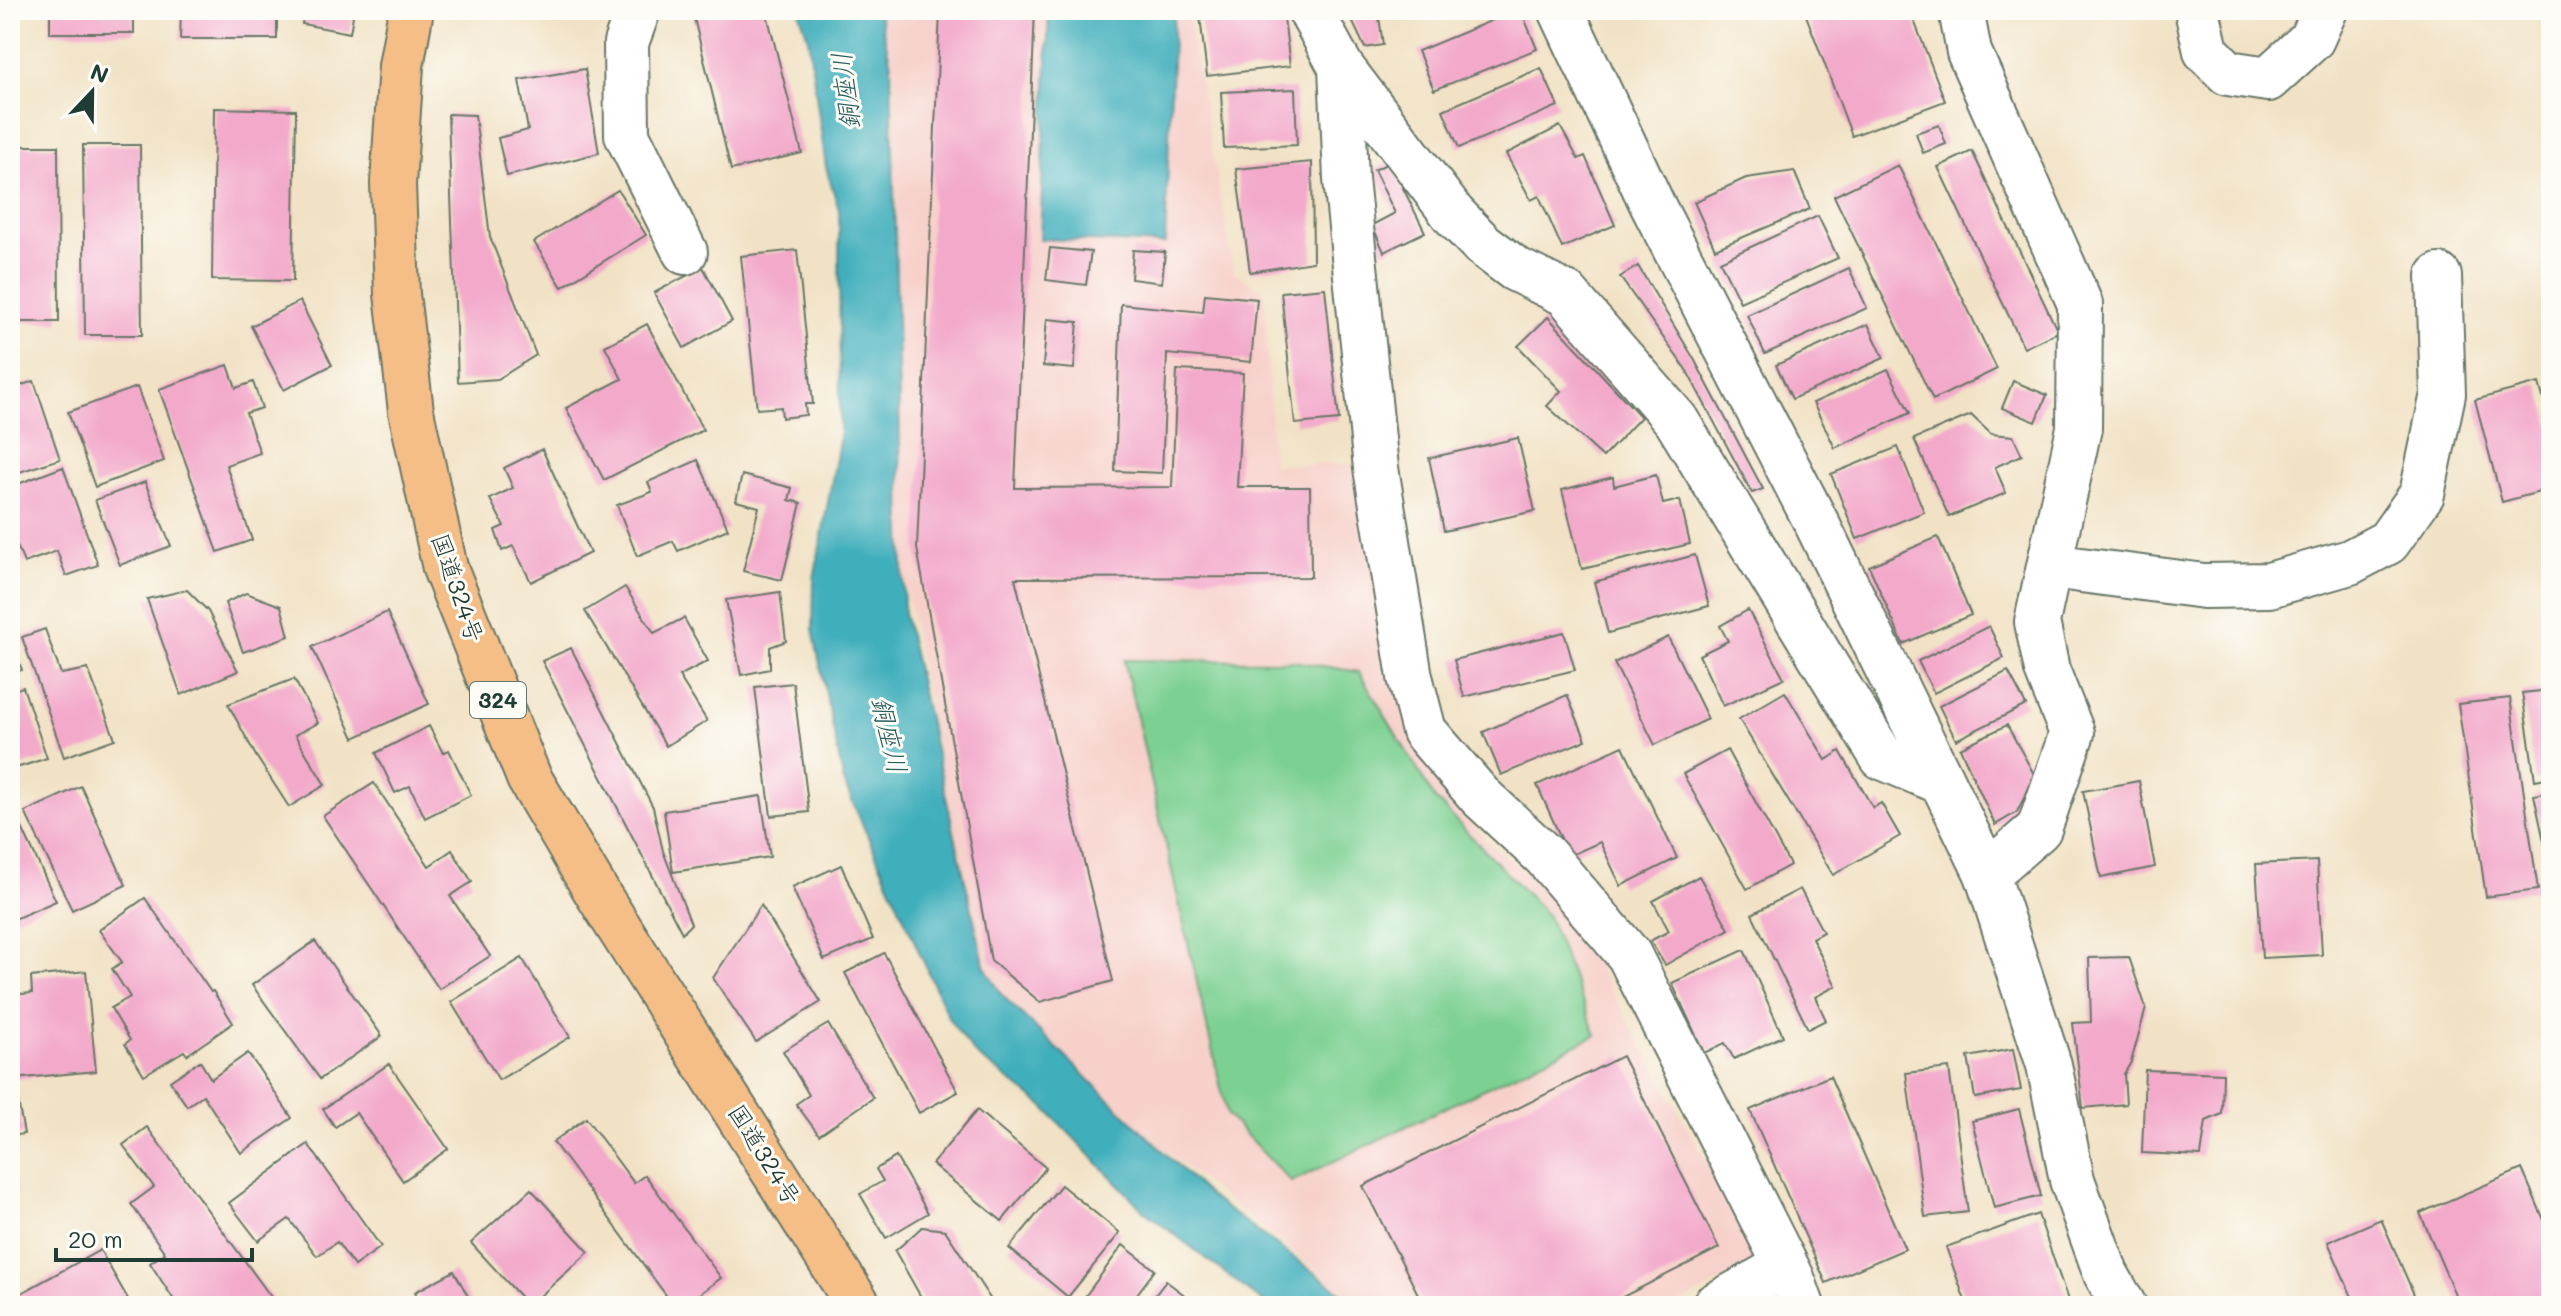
<svg xmlns="http://www.w3.org/2000/svg" width="2561" height="1316" font-family="Mali,'Klee One',sans-serif">
  <rect width="100%" height="100%" fill="#fdfcf7"/>
  <filter id="ink" filterUnits="userSpaceOnUse"><feTurbulence type="fractalNoise" baseFrequency=".0125" numOctaves="2"/><feDisplacementMap in="SourceGraphic" scale="16" xChannelSelector="R" yChannelSelector="G"/><feConvolveMatrix kernelMatrix="1 2 1 2 8 2 1 2 1" color-interpolation-filters="sRGB"/></filter>
  <filter id="wash" filterUnits="userSpaceOnUse"><feTurbulence type="fractalNoise" baseFrequency=".006" numOctaves="4" result="noise"/><feDisplacementMap in="SourceGraphic" scale="32" xChannelSelector="R" yChannelSelector="G"/><feGaussianBlur stdDeviation="1.8" result="paint"/><feColorMatrix in="noise" values="0 0 0 0 0 0 0 0 0 0 0 0 0 0 0 0 0 1.4 0 .05"/><feComposite in="paint" operator="in"/></filter>
  <g filter="url(#wash)">
    <rect width="100%" height="100%" fill="#f1e2c5"/>
    <path fill="#f7d0ca" d="M 877,10 L 1187,10 L 1234,272 L 1264,292 L 1273,465 L 1353,464 L 1404,720 L 1486,841 L 1563,903 L 1760,1259 L 1676,1306 L 1360,1306 L 1137,1128 L 980,971 L 900,558 L 894,78 Z"/>
    <path fill="#7cd092" stroke="#4e8663" stroke-width="2" d="M 1124,660 L 1293,661 L 1359,672 L 1435,799 L 1548,916 L 1596,1035 L 1291,1182 L 1227,1115 Z"/>
    <g fill="#40afbc" stroke="#307678" stroke-width="2">
      <path d="M 799,10 L 878,10 L 891,64 L 904,613 L 985,967 L 1002,995 L 1209,1196 L 1360,1306 L 1268,1306 L 1144,1211 L 1043,1106 L 975,1054 L 949,1019 L 844,783 L 813,630 L 814,579 L 840,436 L 839,210 L 826,167 L 808,38 Z"/>
      <path d="M 1049,10 L 1174,10 L 1165,244 L 1040,239 Z"/>
    </g>
    <g id="blocks">
      <g fill="#f3a9ca">
        <rect x="10" y="10" width="7" height="38"/>
        <rect x="50" y="10" width="84" height="23"/>
        <path d="M 181,10 L 277,10 L 277,39 L 180,39 Z"/>
        <path d="M 304,10 L 354,10 L 350,33 L 302,24 Z"/>
        <path d="M 692,10 L 766,10 L 802,153 L 731,170 Z"/>
        <path d="M 940,10 L 1035,10 L 1015,488 L 1172,487 L 1177,370 L 1243,373 L 1237,487 L 1310,487 L 1311,577 L 1015,578 L 1113,981 L 1040,1002 L 991,961 L 917,548 Z"/>
        <path d="M 1248,10 L 1283,10 L 1290,66 L 1207,76 L 1200,16 Z"/>
        <path d="M 1347,10 L 1378,10 L 1383,45 L 1365,48 Z"/>
        <path d="M 1517,10 L 1521,10 L 1537,49 L 1434,90 L 1418,51 Z"/>
        <path d="M 1804,10 L 1888,10 L 1889,13 L 1910,10 L 1945,101 L 1852,136 Z"/>
        <path d="M 1541,68 L 1558,106 L 1459,148 L 1443,110 Z"/>
        <path d="M 585,69 L 599,153 L 507,176 L 498,138 L 528,130 L 519,80 Z"/>
        <path d="M 1295,89 L 1297,145 L 1224,148 L 1221,92 Z"/>
        <path d="M 214,108 L 296,110 L 293,281 L 212,280 Z"/>
        <path d="M 448,114 L 475,115 L 490,237 L 536,355 L 498,379 L 458,382 Z"/>
        <path d="M 1939,125 L 1946,144 L 1923,153 L 1916,133 Z"/>
        <path d="M 1560,126 L 1578,159 L 1585,156 L 1615,225 L 1562,248 L 1539,196 L 1531,200 L 1506,154 Z"/>
        <path d="M 83,145 L 140,145 L 142,335 L 85,335 Z"/>
        <path d="M 10,146 L 58,146 L 59,322 L 10,322 Z"/>
        <path d="M 1972,151 L 2058,332 L 2024,348 L 1938,167 Z"/>
        <path d="M 1312,162 L 1313,262 L 1250,272 L 1236,169 Z"/>
        <path d="M 1390,162 L 1425,232 L 1384,252 L 1372,225 L 1395,213 L 1374,170 Z"/>
        <path d="M 1898,165 L 1997,369 L 1933,400 L 1834,196 Z"/>
        <path d="M 1794,171 L 1810,209 L 1715,249 L 1694,202 L 1746,178 Z"/>
        <path d="M 618,190 L 646,235 L 562,287 L 534,242 Z"/>
        <path d="M 1818,216 L 1838,258 L 1740,302 L 1720,261 Z"/>
        <path d="M 1050,248 L 1091,252 L 1086,285 L 1046,280 Z"/>
        <path d="M 797,250 L 813,404 L 805,404 L 806,415 L 782,418 L 781,407 L 757,409 L 741,256 Z"/>
        <path d="M 1133,250 L 1165,252 L 1162,283 L 1131,279 Z"/>
        <path d="M 1638,266 L 1694,359 L 1763,489 L 1752,493 L 1687,371 L 1620,277 Z"/>
        <path d="M 703,267 L 732,321 L 684,348 L 654,293 Z"/>
        <path d="M 1849,268 L 1867,308 L 1765,354 L 1747,315 Z"/>
        <path d="M 1325,288 L 1339,420 L 1295,424 L 1281,292 Z"/>
        <path d="M 1205,294 L 1257,299 L 1251,362 L 1167,354 L 1162,473 L 1115,471 L 1121,304 L 1203,312 Z"/>
        <path d="M 300,301 L 332,365 L 284,390 L 251,326 Z"/>
        <path d="M 1548,317 L 1641,417 L 1603,457 L 1547,406 L 1561,391 L 1518,346 Z"/>
        <path d="M 1047,319 L 1078,322 L 1074,369 L 1043,366 Z"/>
        <path d="M 647,324 L 703,430 L 604,480 L 566,408 L 622,379 L 605,346 Z"/>
        <path d="M 1868,324 L 1884,358 L 1792,399 L 1776,365 Z"/>
        <path d="M 228,365 L 236,388 L 253,382 L 262,408 L 246,413 L 260,453 L 226,465 L 252,540 L 218,552 L 159,389 Z"/>
        <path d="M 1888,369 L 1910,413 L 1835,448 L 1813,403 Z"/>
        <path d="M 34,381 L 60,459 L 10,475 L 10,389 Z"/>
        <path d="M 2013,381 L 2047,395 L 2036,422 L 2002,408 Z"/>
        <path d="M 2539,383 L 2551,427 L 2551,489 L 2502,502 L 2475,400 Z"/>
        <path d="M 137,387 L 164,461 L 95,487 L 68,412 Z"/>
        <path d="M 1971,415 L 1991,434 L 2013,436 L 2022,455 L 1995,467 L 2006,493 L 1949,517 L 1914,439 Z"/>
        <path d="M 1518,438 L 1535,511 L 1444,531 L 1429,458 Z"/>
        <path d="M 1898,447 L 1924,512 L 1857,539 L 1831,474 Z"/>
        <path d="M 542,449 L 590,553 L 531,582 L 513,546 L 502,551 L 495,530 L 504,526 L 490,499 L 513,488 L 504,468 Z"/>
        <path d="M 698,460 L 728,529 L 678,551 L 673,541 L 637,556 L 617,505 L 652,492 L 648,482 Z"/>
        <path d="M 63,467 L 98,565 L 66,576 L 57,551 L 24,563 L 12,533 L 10,534 L 10,487 Z"/>
        <path d="M 742,475 L 792,488 L 789,500 L 801,503 L 782,580 L 743,571 L 759,507 L 736,501 Z"/>
        <path d="M 1656,475 L 1663,504 L 1680,500 L 1690,544 L 1582,569 L 1562,490 L 1613,477 L 1614,486 Z"/>
        <path d="M 145,482 L 171,546 L 120,565 L 95,500 Z"/>
        <path d="M 1938,537 L 1971,615 L 1903,644 L 1869,566 Z"/>
        <path d="M 1695,555 L 1709,606 L 1608,633 L 1594,582 Z"/>
        <path d="M 625,587 L 654,633 L 684,618 L 708,661 L 679,676 L 707,721 L 666,746 L 585,611 Z"/>
        <path d="M 187,590 L 208,611 L 238,671 L 181,695 L 147,599 Z"/>
        <path d="M 780,592 L 786,641 L 770,647 L 770,669 L 741,675 L 726,600 Z"/>
        <path d="M 246,593 L 281,606 L 289,636 L 243,652 L 225,603 Z"/>
        <path d="M 1748,610 L 1784,678 L 1723,706 L 1699,655 L 1728,641 L 1720,626 Z"/>
        <path d="M 387,612 L 429,704 L 354,738 L 312,647 Z"/>
        <path d="M 1989,626 L 2004,658 L 1934,693 L 1918,661 Z"/>
        <path d="M 45,629 L 61,674 L 88,669 L 115,739 L 64,757 L 22,637 Z"/>
        <path d="M 1564,632 L 1575,670 L 1464,697 L 1454,660 Z"/>
        <path d="M 1668,637 L 1708,719 L 1655,745 L 1614,663 Z"/>
        <path d="M 10,638 L 22,670 L 10,674 Z"/>
        <path d="M 571,648 L 653,807 L 663,851 L 691,924 L 682,933 L 542,661 Z"/>
        <path d="M 2008,671 L 2026,705 L 1956,740 L 1939,706 Z"/>
        <path d="M 294,679 L 318,723 L 295,735 L 325,785 L 289,807 L 256,756 L 228,704 Z"/>
        <path d="M 793,683 L 809,812 L 771,816 L 755,687 Z"/>
        <path d="M 23,687 L 47,758 L 10,770 L 10,691 Z"/>
        <path d="M 2551,690 L 2551,777 L 2535,780 L 2522,693 Z"/>
        <path d="M 1785,692 L 1826,760 L 1840,751 L 1873,808 L 1881,803 L 1900,836 L 1833,875 L 1739,719 Z"/>
        <path d="M 1567,695 L 1586,740 L 1501,775 L 1483,732 Z"/>
        <path d="M 2510,698 L 2538,890 L 2486,897 L 2458,704 Z"/>
        <path d="M 2007,725 L 2035,776 L 2017,812 L 1995,825 L 1960,748 Z"/>
        <path d="M 429,726 L 443,753 L 449,750 L 471,795 L 425,818 L 410,786 L 395,793 L 376,753 Z"/>
        <path d="M 1623,746 L 1677,858 L 1621,886 L 1600,842 L 1569,856 L 1537,785 Z"/>
        <path d="M 1727,750 L 1790,865 L 1747,889 L 1683,774 Z"/>
        <path d="M 2139,781 L 2155,867 L 2101,878 L 2083,791 Z"/>
        <path d="M 374,783 L 429,866 L 452,850 L 472,882 L 450,896 L 490,956 L 439,989 L 323,816 Z"/>
        <path d="M 81,786 L 126,885 L 72,910 L 25,812 Z"/>
        <path d="M 2551,792 L 2551,869 L 2550,869 L 2534,795 Z"/>
        <path d="M 761,796 L 770,857 L 673,872 L 664,811 Z"/>
        <path d="M 10,802 L 56,901 L 10,921 Z"/>
        <path d="M 2317,861 L 2322,955 L 2262,958 L 2256,864 Z"/>
        <path d="M 841,865 L 873,939 L 824,960 L 792,887 Z"/>
        <path d="M 1699,876 L 1729,929 L 1665,965 L 1650,941 L 1669,931 L 1653,901 Z"/>
        <path d="M 1800,889 L 1823,932 L 1812,938 L 1836,986 L 1815,997 L 1826,1020 L 1808,1029 L 1752,914 Z"/>
        <path d="M 145,898 L 211,992 L 213,991 L 233,1023 L 187,1055 L 184,1051 L 144,1075 L 125,1044 L 130,1040 L 111,1008 L 130,997 L 112,969 L 122,962 L 99,930 Z"/>
        <path d="M 761,905 L 821,1002 L 756,1042 L 713,978 Z"/>
        <path d="M 315,941 L 382,1036 L 320,1079 L 252,985 Z"/>
        <path d="M 1744,950 L 1783,1036 L 1734,1059 L 1725,1043 L 1704,1053 L 1672,983 Z"/>
        <path d="M 884,953 L 958,1092 L 919,1113 L 845,973 Z"/>
        <path d="M 2129,957 L 2146,1008 L 2131,1062 L 2124,1074 L 2126,1104 L 2083,1108 L 2073,1023 L 2091,1022 L 2089,958 Z"/>
        <path d="M 522,958 L 570,1037 L 499,1080 L 451,1002 Z"/>
        <path d="M 86,971 L 96,1071 L 14,1079 L 24,1134 L 10,1136 L 10,995 L 32,993 L 31,977 Z"/>
        <path d="M 828,1024 L 873,1098 L 819,1135 L 796,1104 L 809,1095 L 783,1051 Z"/>
        <path d="M 2013,1049 L 2021,1090 L 1975,1098 L 1968,1057 Z"/>
        <path d="M 248,1053 L 292,1118 L 241,1153 L 203,1095 L 187,1106 L 170,1081 L 200,1061 L 211,1079 Z"/>
        <path d="M 1622,1056 L 1719,1248 L 1605,1306 L 1424,1306 L 1363,1186 Z"/>
        <path d="M 389,1064 L 448,1149 L 403,1181 L 356,1113 L 335,1127 L 323,1109 Z"/>
        <path d="M 1949,1068 L 1968,1212 L 1925,1217 L 1906,1073 Z"/>
        <path d="M 2145,1070 L 2223,1073 L 2222,1114 L 2206,1121 L 2201,1156 L 2142,1153 Z"/>
        <path d="M 1830,1076 L 1905,1249 L 1826,1283 L 1750,1110 Z"/>
        <path d="M 2019,1109 L 2041,1196 L 1994,1208 L 1972,1121 Z"/>
        <path d="M 977,1110 L 1046,1168 L 1002,1221 L 932,1164 Z"/>
        <path d="M 586,1118 L 634,1183 L 645,1175 L 721,1278 L 683,1306 L 674,1306 L 553,1142 Z"/>
        <path d="M 147,1127 L 274,1301 L 268,1306 L 178,1306 L 150,1263 L 165,1253 L 131,1204 L 154,1187 L 123,1145 Z"/>
        <path d="M 308,1144 L 381,1247 L 354,1266 L 337,1242 L 317,1256 L 289,1219 L 258,1241 L 229,1203 Z"/>
        <path d="M 896,1157 L 928,1213 L 886,1238 L 860,1194 L 883,1181 L 876,1169 Z"/>
        <path d="M 2522,1169 L 2551,1236 L 2551,1303 L 2543,1306 L 2460,1306 L 2420,1213 Z"/>
        <path d="M 1061,1185 L 1120,1233 L 1068,1297 L 1009,1248 Z"/>
        <path d="M 531,1189 L 589,1252 L 529,1306 L 471,1243 Z"/>
        <path d="M 2038,1214 L 2070,1306 L 1967,1306 L 1946,1247 Z"/>
        <path d="M 2381,1219 L 2419,1306 L 2356,1306 L 2328,1242 Z"/>
        <path d="M 922,1227 L 945,1230 L 995,1306 L 926,1306 L 895,1251 Z"/>
        <path d="M 1123,1245 L 1155,1270 L 1128,1306 L 1078,1306 Z"/>
        <path d="M 100,1250 L 132,1306 L 22,1306 L 16,1296 Z"/>
        <path d="M 454,1271 L 473,1305 L 423,1306 L 415,1292 Z"/>
        <path d="M 1166,1281 L 1199,1306 L 1147,1306 Z"/>
      </g>
    </g>
  </g>
  <g filter="url(#ink)">
    <use href="#blocks" fill-opacity="0" stroke="#687767" stroke-width="2"/>
    <g fill="none" stroke-linecap="round" stroke-linejoin="round">
      <g stroke="#687767" stroke-width="48">
        <g id="street">
          <path d="M 638,10 L 626,43 L 627,135 L 685,252"/>
          <path d="M 1310,10 L 1341,67 L 1346,179 L 1376,468 L 1410,677 L 1424,731 L 1480,796 L 1545,856 L 1629,955 L 1792,1278 L 1802,1306"/>
          <path d="M 1561,10 L 1652,204 L 1818,526 L 1987,874 L 2049,1065 L 2072,1180 L 2106,1274 L 2124,1306"/>
          <path d="M 1961,10 L 1969,52 L 2080,304 L 2079,428 L 2037,622 L 2047,670 L 2072,733 L 2039,829 L 1987,874"/>
          <path d="M 2197,10 L 2206,51 L 2228,73 L 2268,79 L 2312,39 L 2325,10"/>
          <path d="M 1341,67 L 1453,214 L 1482,244 L 1515,269 L 1566,294 L 1676,420 L 1882,757 L 1941,782"/>
          <path d="M 2050,566 L 2204,586 L 2269,585 L 2350,562 L 2388,542 L 2422,494 L 2443,394 L 2439,276"/>
          <path d="M 1714,1306 L 1785,1266"/>
        </g>
      </g>
      <g stroke="#687767" stroke-width="48">
        <path id="highway" d="M 411,10 L 401,66 L 393,184 L 397,294 L 411,411 L 445,568 L 529,778 L 599,896 L 859,1306"/>
      </g>
      <use href="#street" stroke="#fff" stroke-width="44"/>
      <use href="#highway" stroke="#f6be87" stroke-width="44"/>
    </g>
  </g>
  <g text-anchor="middle" stroke-width="6" stroke-linejoin="round" paint-order="stroke">
    <rect fill="#fdfcf7" stroke="#62766e" stroke-width="2" x="470" y="682" width="56" height="36" rx="6"/>
    <g font-size="22" font-weight="bold" fill="#1f3d34">
      <text x="498" y="708">324</text>
    </g>
    <g font-size="24" fill="#1f3d34" stroke="#fdfcf7">
      <text transform="translate(457 588) rotate(71)" y="8">国道324号</text>
      <text transform="translate(764 1155) rotate(58)" y="8">国道324号</text>
    </g>
    <g font-size="26" font-style="italic" fill="#295f5d" stroke="#fdfcf7">
      <text transform="translate(846 91) rotate(-97)" y="9">銅座川</text>
      <text transform="translate(889 735) rotate(77)" y="9">銅座川</text>
    </g>
  </g>
  <rect width="2561" height="1316" fill="none" stroke="#fdfcf7" stroke-width="40"/>
  <g transform="translate(92 92) rotate(22)" stroke="#fdfcf7" stroke-width="6" paint-order="stroke">
  <path d="M0-6L14 30L0 20L-14 30Z" fill="#1f3d34"/>
  <text y="-12" font-size="22" font-weight="bold" text-anchor="middle" fill="#1f3d34">N</text>
  </g>
  <path d="M56 1248v12h196v-12" fill="none" stroke="#1f3d34" stroke-width="4"/>
  <text x="68" y="1248" font-size="24" fill="#1f3d34" stroke="#fdfcf7" stroke-width="6" paint-order="stroke">20 m</text>
</svg>
